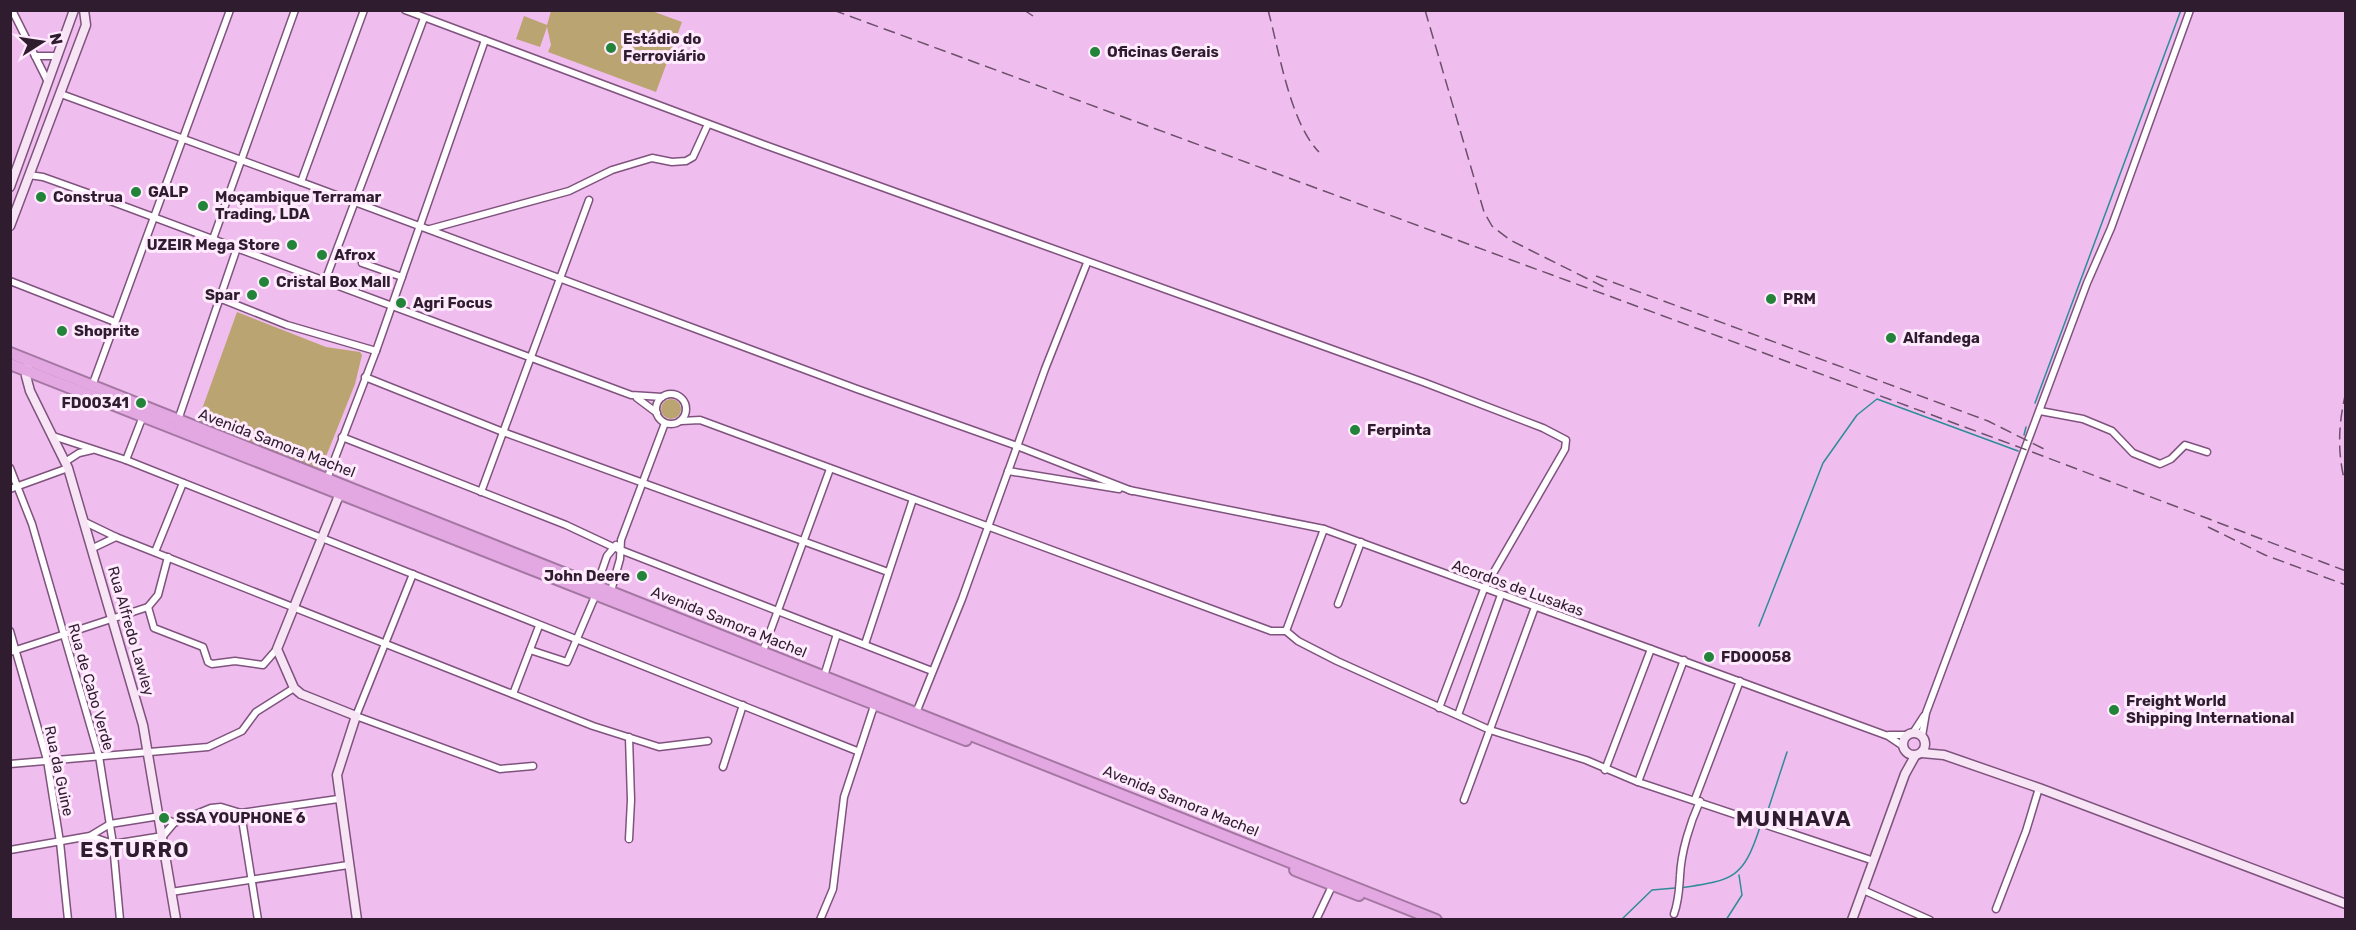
<svg xmlns="http://www.w3.org/2000/svg" width="2356" height="930" font-family="Rubik,sans-serif">
  <rect width="100%" height="100%" fill="#f0beee"/>
  <g fill="#baa471">
    <path d="M 551,11 L 652,11 L 682,22 L 656,92 L 548,52 L 551,45 L 547,27 L 540,47 L 516,39 L 524,16 L 547,25 Z"/>
    <path d="M 237,312 L 326,347 L 360,352 L 362,355 L 355,384 L 321,469 L 197,423 Z"/>
    <circle cx="671" cy="409" r="10"/>
  </g>
  <g fill="none" stroke-linecap="round" stroke-linejoin="round">
    <g stroke="#2e8c98" stroke-width="1.5">
      <path d="M 2035,403 L 2181,10"/>
      <path d="M 2024,435 L 2026,427"/>
      <path d="M 1759,626 L 1823,463 L 1857,415 L 1877,399 L 2018,451"/>
      <path d="M 1765,819 L 1787,752"/>
      <path d="M 1680,888 C 1734,880 1743,879 1760,827"/>
      <path d="M 1621,920 L 1652,890 L 1675,888"/>
      <path d="M 1726,920 L 1742,895 L 1739,875"/>
    </g>
    <g stroke="#7f537e" stroke-width="9">
      <g id="street">
        <path d="M 12,10 L 48,82"/>
        <path d="M 364,10 L 301,182 L 857,389 L 1017,446 L 1132,491"/>
        <path d="M 405,10 L 765,145 L 1423,382 L 1543,428 L 1566,440 L 1565,449 L 1484,589 L 1439,708"/>
        <path d="M 35,56 L 58,56"/>
        <path d="M 61,94 L 301,182"/>
        <path d="M 29,175 L 43,177 L 113,202 L 631,395 L 662,397"/>
        <path d="M 430,229 L 569,191 L 612,170 L 652,158 L 672,162 L 686,161 L 693,157 L 708,124"/>
        <path d="M 213,239 L 295,10"/>
        <path d="M 362,263 L 402,277"/>
        <path d="M 10,281 L 115,322"/>
        <path d="M 325,281 L 424,18"/>
        <path d="M 219,298 L 287,325 L 376,351"/>
        <path d="M 365,377 L 503,432 L 888,572"/>
        <path d="M 92,386 L 230,10"/>
        <circle cx="671" cy="409" r="15"/>
        <path d="M 637,398 L 657,413"/>
        <path d="M 2040,411 L 2083,419 L 2112,431 L 2133,453 L 2160,464 L 2171,459 L 2185,445 L 2207,452"/>
        <path d="M 178,420 L 237,248"/>
        <path d="M 681,421 L 700,420 L 1271,631 L 1286,631 L 1298,641 L 1337,661 L 1490,730 L 1586,760 L 1638,782 L 1874,861"/>
        <path d="M 53,436 L 126,460 L 857,751"/>
        <path d="M 342,437 L 566,525 L 613,547 L 932,671"/>
        <path d="M 126,460 L 143,416"/>
        <path d="M 65,462 L 79,453 L 92,450"/>
        <path d="M 10,468 L 32,524 L 99,756 L 113,844 L 120,920"/>
        <path d="M 1008,471 L 1119,489"/>
        <path d="M 327,479 L 376,351 L 485,40"/>
        <path d="M 10,489 L 68,468"/>
        <path d="M 1129,490 L 1324,529 L 1888,736 L 1903,746"/>
        <path d="M 481,492 L 589,200"/>
        <path d="M 85,522 L 116,537 L 593,726 L 659,747 L 708,741"/>
        <path d="M 93,548 L 116,537"/>
        <path d="M 155,552 L 183,483"/>
        <path d="M 413,574 L 356,716 L 500,769 L 533,766"/>
        <path d="M 597,585 L 607,556 L 616,545"/>
        <path d="M 611,591 L 620,559 L 621,540 L 665,423"/>
        <path d="M 1338,604 L 1361,542"/>
        <path d="M 148,607 L 154,628 L 203,647 L 208,662 L 212,664 L 235,661 L 263,665 L 277,649"/>
        <path d="M 10,631 L 47,760 L 60,842 L 68,920"/>
        <path d="M 1286,631 L 1324,529"/>
        <path d="M 865,644 L 913,499"/>
        <path d="M 530,650 L 567,662 L 596,594"/>
        <path d="M 763,651 L 830,469"/>
        <path d="M 10,652 L 148,607 L 158,595 L 168,557"/>
        <path d="M 824,676 L 837,634"/>
        <path d="M 513,694 L 539,626"/>
        <path d="M 916,713 L 962,599 L 1045,369 L 1087,263"/>
        <path d="M 1458,715 L 1501,595"/>
        <path d="M 1913,733 L 1924,716"/>
        <path d="M 1889,735 L 1908,735"/>
        <path d="M 1922,736 L 1926,713 L 2087,283 L 2111,228 L 2190,10"/>
        <path d="M 629,737 L 631,800 L 629,839"/>
        <path d="M 10,764 L 208,747 L 242,731 L 256,712 L 294,688"/>
        <path d="M 723,767 L 743,705"/>
        <path d="M 1605,770 L 1651,649"/>
        <path d="M 1638,782 L 1684,660"/>
        <path d="M 1695,799 L 1740,681"/>
        <path d="M 1464,800 L 1535,607"/>
        <path d="M 241,813 L 258,920"/>
        <path d="M 90,836 L 113,844 L 163,836 L 174,823 L 211,808 L 221,807 L 241,813 L 338,799"/>
        <path d="M 10,850 L 90,836 L 110,824 L 160,816 L 174,823"/>
        <path d="M 1863,890 L 1930,920"/>
        <path d="M 171,892 L 348,865"/>
        <path d="M 1996,909 L 2026,831 L 2039,788"/>
        <path d="M 1674,914 C 1679,900 1679,890 1680,876 C 1681,852 1690,823 1700,801"/>
        <path d="M 820,920 L 833,889 L 844,797 L 875,703"/>
        <path d="M 1316,920 L 1333,884"/>
      </g>
    </g>
    <g stroke="#7f537e" stroke-width="11">
      <g id="secondary">
        <path d="M 10,187 L 74,10"/>
        <path d="M 10,226 L 86,25 L 84,10"/>
        <path d="M 28,367 L 26,376 L 30,391 L 68,468 L 143,725 L 176,920"/>
        <path d="M 340,493 L 277,649 L 294,688 L 301,694 L 356,716 L 337,775 L 357,920"/>
        <circle cx="1914" cy="744" r="11"/>
        <path d="M 1922,753 L 1944,755 L 2039,788 L 2346,904"/>
        <path d="M 1852,920 L 1905,774 L 1915,756"/>
      </g>
    </g>
    <g stroke="#a477a3" stroke-width="14">
      <g id="highway">
        <path d="M 10,353 L 1436,920"/>
        <path d="M 10,364 L 966,740"/>
        <path d="M 1295,870 L 1359,895"/>
      </g>
    </g>
    <use href="#street" stroke="#fff" stroke-width="6"/>
    <use href="#secondary" stroke="#f7e5f6" stroke-width="8"/>
    <use href="#highway" stroke="#e3a8e2" stroke-width="10"/>
    <g stroke="#6b4f6b" stroke-width="1.5" stroke-dasharray="12 6" stroke-linecap="butt">
      <path d="M 833,10 L 2027,450 L 2346,571"/>
      <path d="M 1024,10 L 1033,16"/>
      <path d="M 1268,10 C 1279,50 1290,123 1319,152"/>
      <path d="M 1425,10 L 1484,212 L 1492,226 L 1510,240 L 1604,287"/>
      <path d="M 1596,276 L 1988,421 L 2046,450"/>
      <path d="M 2346,392 C 2338,424 2337,455 2346,486"/>
      <path d="M 2208,527 L 2265,555 L 2346,585"/>
    </g>
  </g>
  <g fill="#218438" stroke="#ffeafe" stroke-width="2">
    <circle cx="611" cy="48" r="6"/>
    <circle cx="1095" cy="52" r="6"/>
    <circle cx="136" cy="192" r="6"/>
    <circle cx="41" cy="197" r="6"/>
    <circle cx="203" cy="206" r="6"/>
    <circle cx="292" cy="245" r="6"/>
    <circle cx="322" cy="255" r="6"/>
    <circle cx="264" cy="282" r="6"/>
    <circle cx="252" cy="295" r="6"/>
    <circle cx="1771" cy="299" r="6"/>
    <circle cx="401" cy="303" r="6"/>
    <circle cx="62" cy="331" r="6"/>
    <circle cx="1891" cy="338" r="6"/>
    <circle cx="141" cy="403" r="6"/>
    <circle cx="1355" cy="430" r="6"/>
    <circle cx="642" cy="576" r="6"/>
    <circle cx="1709" cy="657" r="6"/>
    <circle cx="2114" cy="710" r="6"/>
    <circle cx="164" cy="818" r="6"/>
  </g>
  <g text-anchor="middle" stroke-width="6" stroke-linejoin="round" paint-order="stroke">
    <g font-size="15" font-weight="bold" fill="#2f1d2f" stroke="#ffeafe" text-anchor="start">
      <text x="623" y="44">Estádio do<tspan x="623" dy="17">Ferroviário</tspan></text>
      <text x="1107" y="57">Oficinas Gerais</text>
      <text x="148" y="197">GALP</text>
      <text x="53" y="202">Construa</text>
      <text x="215" y="202">Moçambique Terramar<tspan x="215" dy="17">Trading, LDA</tspan></text>
      <text x="280" y="250" text-anchor="end">UZEIR Mega Store</text>
      <text x="334" y="260">Afrox</text>
      <text x="276" y="287">Cristal Box Mall</text>
      <text x="240" y="300" text-anchor="end">Spar</text>
      <text x="1783" y="304">PRM</text>
      <text x="413" y="308">Agri Focus</text>
      <text x="74" y="336">Shoprite</text>
      <text x="1903" y="343">Alfandega</text>
      <text x="129" y="408" text-anchor="end">FD00341</text>
      <text x="1367" y="435">Ferpinta</text>
      <text x="630" y="581" text-anchor="end">John Deere</text>
      <text x="1721" y="662">FD00058</text>
      <text x="2126" y="706">Freight World<tspan x="2126" dy="17">Shipping International</tspan></text>
      <text x="176" y="823">SSA YOUPHONE 6</text>
    </g>
    <g font-size="15" fill="#2f1d2f" stroke="#ffeafe">
      <text transform="translate(277 443) rotate(21)" y="5">Avenida Samora Machel</text>
      <text transform="translate(1518 588) rotate(20)" y="5">Acordos de Lusakas</text>
      <text transform="translate(729 622) rotate(22)" y="5">Avenida Samora Machel</text>
      <text transform="translate(131 631) rotate(74)" y="5">Rua Alfredo Lawley</text>
      <text transform="translate(91 687) rotate(74)" y="5">Rua de Cabo Verde</text>
      <text transform="translate(59 771) rotate(78)" y="5">Rua da Guine</text>
      <text transform="translate(1181 801) rotate(22)" y="5">Avenida Samora Machel</text>
    </g>
    <g font-size="21" font-weight="bold" letter-spacing="1.5" fill="#2f1d2f" stroke="#ffeafe">
      <text x="1794" y="826">MUNHAVA</text>
      <text x="135" y="857">ESTURRO</text>
    </g>
  </g>
  <rect width="2356" height="930" fill="none" stroke="#2f1d2f" stroke-width="24"/>
  <g transform="translate(42 42) rotate(78)" stroke="#ffeafe" stroke-width="4.5" paint-order="stroke">
  <path d="M0-4.5L10 22L0 15L-10 22Z" fill="#2f1d2f"/>
  <text y="-9" font-size="16" font-weight="bold" text-anchor="middle" fill="#2f1d2f">N</text>
  </g>
</svg>
